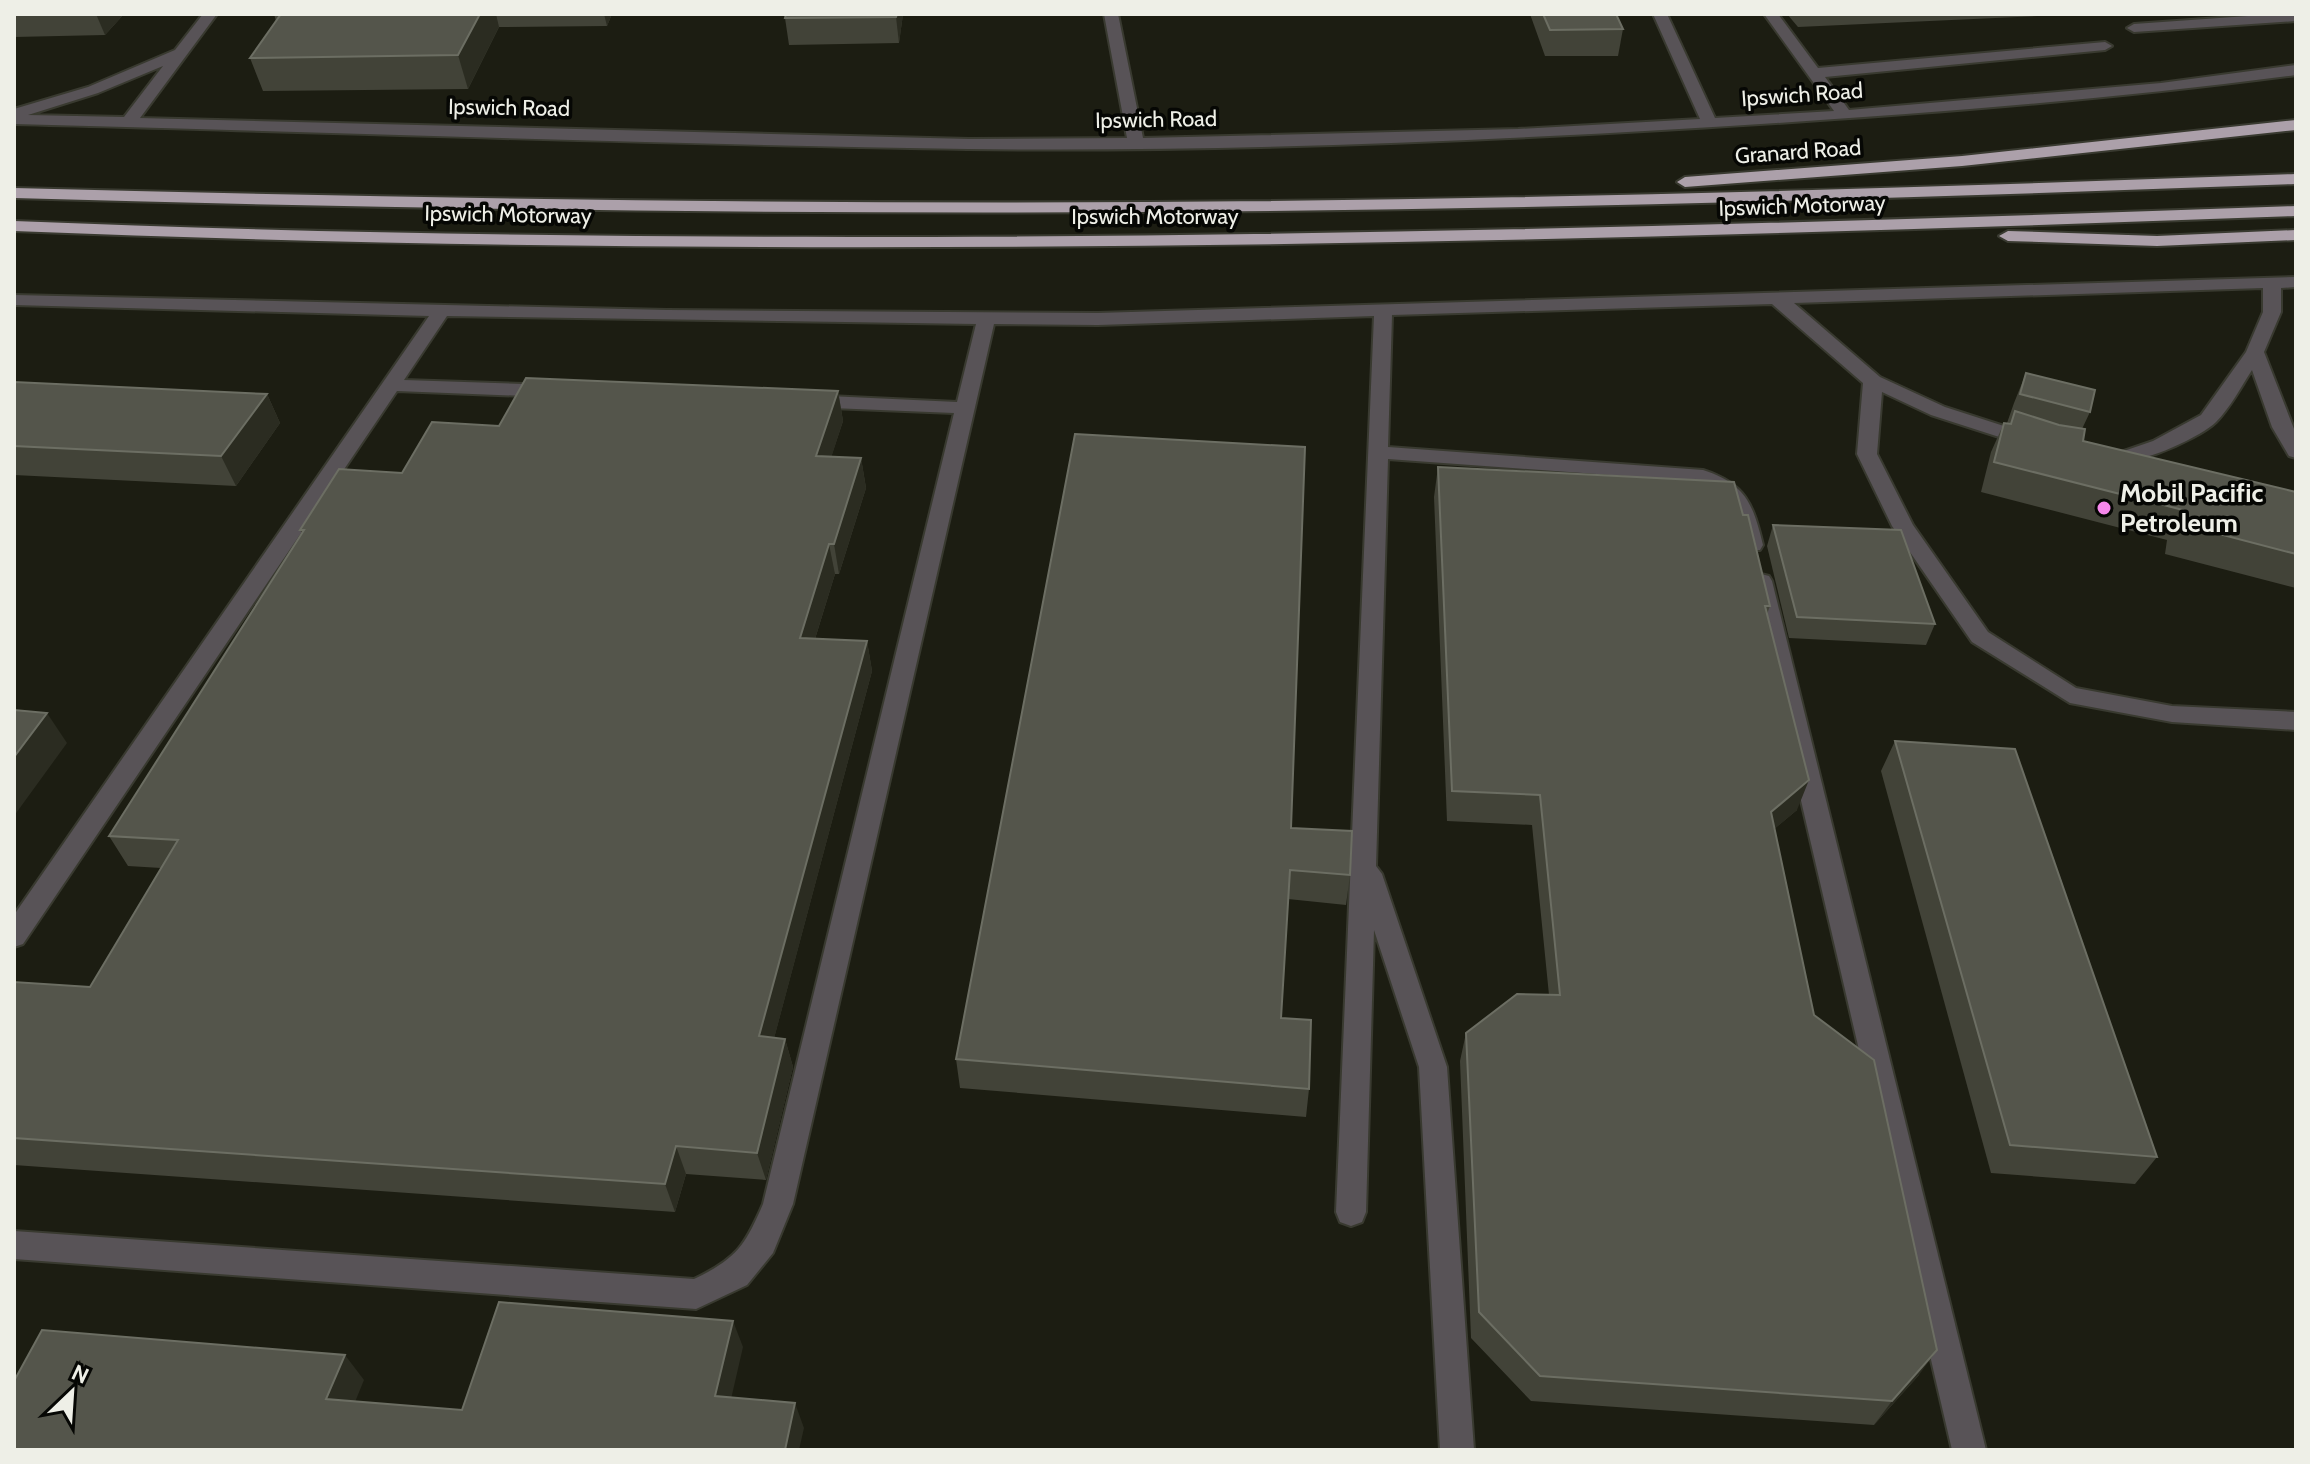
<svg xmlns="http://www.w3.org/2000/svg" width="2310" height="1464" font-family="Cabin,sans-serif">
  <rect width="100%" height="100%" fill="#1c1d12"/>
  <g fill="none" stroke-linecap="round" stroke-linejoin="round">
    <g stroke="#393a30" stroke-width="4">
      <g id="minor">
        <path d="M 203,14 L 217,14 L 140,118 L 969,139 L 1127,138 L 1104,14 L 1118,14 L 1143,138 L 1518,129 L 1700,119 L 1653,14 L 1667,14 L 1715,118 L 1834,111 L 1764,14 L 1778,14 L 1818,68 L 2105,42 L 2112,46 L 2105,50 L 1825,77 L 1849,110 L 2161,83 L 2296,65 L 2296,75 C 2091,102 1884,117 1679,129 C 1442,143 1204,152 967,149 C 649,144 332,132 14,124 L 14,109 L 88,87 L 175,50 ZM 163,66 L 124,117 L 28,115 L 98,93 Z"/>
        <path d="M 2276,14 L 2296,14 L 2296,21 L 2134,32 L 2127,28 L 2134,24 Z"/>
        <path d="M 2296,277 L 2296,287 L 2281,288 L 2281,312 L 2264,352 L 2296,434 L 2296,458 L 2289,456 L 2272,427 L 2252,370 C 2241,387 2230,408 2216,422 C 2199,439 2115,478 2096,456 L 2099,452 L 2121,452 L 2153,441 L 2201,415 L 2246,352 L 2263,312 L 2263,288 L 1794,303 L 1880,377 L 1945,407 L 2038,437 L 2041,441 L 2038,445 L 2024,445 L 1931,415 L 1882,392 L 1877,454 L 1913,525 L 1988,632 L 2076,688 L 2172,706 L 2296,712 L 2296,730 L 2172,722 L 2070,703 L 1972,642 L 1892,526 L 1857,454 L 1863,383 L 1772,304 L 1392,315 L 1388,447 L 1703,470 C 1746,484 1753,504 1763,545 L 1760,550 L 1744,550 C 1725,517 1740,496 1694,481 L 1388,459 L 1376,866 L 1382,874 L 1447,1067 L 1474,1450 L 1440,1450 L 1419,1067 L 1374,930 L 1366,1212 L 1362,1222 L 1351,1226 L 1340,1222 L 1336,1212 L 1374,316 L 1098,325 L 994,324 L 793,1204 L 773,1253 L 747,1285 L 696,1309 L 14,1259 L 14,1231 L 694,1279 C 736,1259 745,1246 763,1204 L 954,413 L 807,407 L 797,401 L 807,395 L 957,402 L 976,324 L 447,316 L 404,380 L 551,385 L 561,391 L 551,397 L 397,391 L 23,944 L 14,947 L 14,915 L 429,316 L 14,305 L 14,295 L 667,310 L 1098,313 Z"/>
        <path d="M 1761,574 L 1769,576 L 1772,581 L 1986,1450 L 1952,1450 L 1750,581 L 1753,576 Z"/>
      </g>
    </g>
    <g stroke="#393a30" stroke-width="4">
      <g id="highway">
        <path d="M 2296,120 L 2296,130 L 1962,166 L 1685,187 L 1677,182 L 1685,177 L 1962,156 Z"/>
        <path d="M 2296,174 L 2296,184 C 1914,198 1532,210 1149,212 C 771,214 392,209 14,198 L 14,188 C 392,198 771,204 1149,202 C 1532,200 1914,188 2296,174 Z"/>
        <path d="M 2296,206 L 2296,216 C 1536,244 774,262 14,231 L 14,221 C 774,252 1536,233 2296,206 Z"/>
        <path d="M 2296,230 L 2296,240 L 2157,246 L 2008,241 L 1999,236 L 2008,231 L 2157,236 Z"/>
      </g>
    </g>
    <use href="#minor" fill="#585357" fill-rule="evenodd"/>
    <use href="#highway" fill="#aca0aa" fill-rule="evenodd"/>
  </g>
  <g fill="#424338">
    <path d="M 14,14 L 124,14 L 105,35 L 14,37 Z"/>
    <path d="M 274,14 L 612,14 L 607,26 L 499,27 L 468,89 L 263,91 L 250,58 L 276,21 Z"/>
    <path d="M 786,14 L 903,14 L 899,43 L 789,45 L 785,18 Z"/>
    <path d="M 1530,14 L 1616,14 L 1623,29 L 1618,56 L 1545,56 Z"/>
    <path d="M 1787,14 L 2081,14 L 1798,27 Z"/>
    <path d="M 2026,373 L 2090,412 L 2082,429 L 2083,441 L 2296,492 L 2296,588 L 2165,554 L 2167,540 L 1981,492 L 1991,452 L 2004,423 L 2007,423 L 2014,403 Z"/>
    <path d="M 14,382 L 267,394 L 280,423 L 236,486 L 14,475 Z"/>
    <path d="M 838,391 L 843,421 L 831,457 L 861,458 L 866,488 L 839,574 L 835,574 L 815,639 L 867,641 L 872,671 L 774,1038 L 785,1039 L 793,1067 L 766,1180 L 686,1174 L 675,1212 L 14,1165 L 14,982 L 90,987 L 161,868 L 128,866 L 109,836 L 302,534 L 300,530 L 402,473 L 499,426 Z"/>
    <path d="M 1438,467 L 1743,515 L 1770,606 L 1767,614 L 1797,810 L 1774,829 L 1814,1015 L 1919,1375 L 1874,1425 L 1531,1401 L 1471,1338 L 1460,1061 L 1466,1033 L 1549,995 L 1532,825 L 1447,821 L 1434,497 Z"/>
    <path d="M 1773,525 L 1935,624 L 1926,645 L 1789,638 L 1767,546 Z"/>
    <path d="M 1895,741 L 2157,1157 L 2135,1184 L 1991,1173 L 1881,771 Z"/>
    <path d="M 1291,828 L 1350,875 L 1346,905 L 1288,899 L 1281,1018 L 1309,1089 L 1306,1117 L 960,1088 L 956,1059 Z"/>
  </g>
  <g fill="#2b2c21">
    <path d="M 96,14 L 124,14 L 105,35 Z"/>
    <path d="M 480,14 L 496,14 L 499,27 L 468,89 L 458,55 Z"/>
    <path d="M 604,14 L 612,14 L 607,26 Z"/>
    <path d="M 897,14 L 903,14 L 899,43 L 896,17 Z"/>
    <path d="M 838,391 L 843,421 L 822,486 L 816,456 Z"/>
    <path d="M 267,394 L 280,423 L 236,486 L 221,456 Z"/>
    <path d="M 861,458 L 866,488 L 839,574 L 834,544 Z"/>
    <path d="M 829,544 L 835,574 L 806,668 L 800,638 Z"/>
    <path d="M 867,641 L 872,671 L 767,1065 L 759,1036 Z"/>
    <path d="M 47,713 L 67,743 L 14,816 L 14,757 Z"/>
    <path d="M 1809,780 L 1797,810 L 1759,842 L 1771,812 Z"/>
    <path d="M 785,1039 L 793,1067 L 766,1180 L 757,1153 Z"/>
    <path d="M 676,1146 L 686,1174 L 675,1212 L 665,1184 Z"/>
    <path d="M 733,1321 L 743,1347 L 726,1421 L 715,1396 Z"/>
    <path d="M 1937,1350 L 1919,1375 L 1874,1425 L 1892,1401 Z"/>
    <path d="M 345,1355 L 364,1380 L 346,1424 L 326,1399 Z"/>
    <path d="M 795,1403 L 804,1428 L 799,1450 L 785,1450 Z"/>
  </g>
  <g fill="#54554b" stroke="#6c6e63" stroke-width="2">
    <path d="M 281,14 L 480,14 L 458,55 L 250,58 Z"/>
    <path d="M 786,14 L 897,14 L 896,17 L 785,18 Z"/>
    <path d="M 1543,14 L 1616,14 L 1623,29 L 1550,30 Z"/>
    <path d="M 2026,373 L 2095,390 L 2090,412 L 2020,394 Z"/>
    <path d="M 526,378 L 838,391 L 816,456 L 861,458 L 834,544 L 829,544 L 800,638 L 867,641 L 759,1036 L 785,1039 L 757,1153 L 676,1146 L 665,1184 L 14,1138 L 14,1089 L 15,1087 L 14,1086 L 14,982 L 90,987 L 178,840 L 109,836 L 304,530 L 300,530 L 339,469 L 402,473 L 432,422 L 499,426 Z"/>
    <path d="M 14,382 L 267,394 L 221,456 L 14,446 Z"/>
    <path d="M 2015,411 L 2059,425 L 2085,429 L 2083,441 L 2296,492 L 2296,554 L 2181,524 L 2183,510 L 1994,462 L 2004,423 L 2011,424 Z"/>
    <path d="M 1075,434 L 1305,447 L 1291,828 L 1352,831 L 1350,875 L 1290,870 L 1281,1018 L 1311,1020 L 1309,1089 L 956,1059 Z"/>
    <path d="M 1438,467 L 1734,482 L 1743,515 L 1748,515 L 1770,606 L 1765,606 L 1809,780 L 1771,812 L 1814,1015 L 1874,1060 L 1937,1350 L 1892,1401 L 1540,1376 L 1479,1312 L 1466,1033 L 1517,994 L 1560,995 L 1540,795 L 1452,791 Z"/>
    <path d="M 1773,525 L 1901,530 L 1935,624 L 1797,617 Z"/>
    <path d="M 14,710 L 47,713 L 14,757 Z"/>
    <path d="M 1895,741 L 2015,749 L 2157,1157 L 2010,1145 Z"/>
    <path d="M 499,1302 L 733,1321 L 715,1396 L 795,1403 L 785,1450 L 14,1450 L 14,1381 L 42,1330 L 345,1355 L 326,1399 L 462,1410 Z"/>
  </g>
  <circle fill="#f788ec" stroke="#060704" stroke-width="3" cx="2104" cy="508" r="8"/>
  <g text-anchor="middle" stroke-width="7" stroke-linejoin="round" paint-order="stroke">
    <g font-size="22" fill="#eeefe7" stroke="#060704">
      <text transform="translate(1802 94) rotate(-4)" y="8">Ipswich Road</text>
      <text transform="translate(509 107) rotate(1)" y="8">Ipswich Road</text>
      <text transform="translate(1156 119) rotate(-1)" y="8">Ipswich Road</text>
      <text transform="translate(1798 151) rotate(-4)" y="8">Granard Road</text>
      <text transform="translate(1802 205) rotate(-2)" y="8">Ipswich Motorway</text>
      <text transform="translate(508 214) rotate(1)" y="8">Ipswich Motorway</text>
      <text x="1155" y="224">Ipswich Motorway</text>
    </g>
    <g font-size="26" font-weight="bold" fill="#eeefe7" stroke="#060704" text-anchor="start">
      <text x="2120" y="502">Mobil Pacific<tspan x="2120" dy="30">Petroleum</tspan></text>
    </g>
  </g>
  <rect width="2310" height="1464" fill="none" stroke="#eeefe7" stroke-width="32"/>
  <g transform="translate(72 1392) rotate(25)" stroke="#060704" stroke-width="6" paint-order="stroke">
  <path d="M0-6L14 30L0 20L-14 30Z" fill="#eeefe7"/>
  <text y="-12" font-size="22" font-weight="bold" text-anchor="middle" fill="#eeefe7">N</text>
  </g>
</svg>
